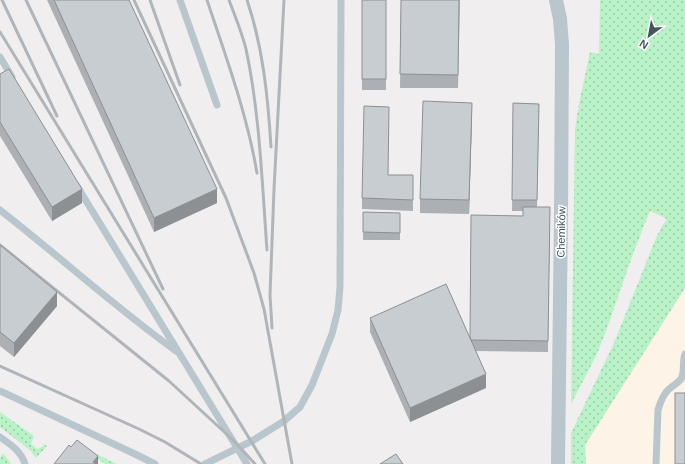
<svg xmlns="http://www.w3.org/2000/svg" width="685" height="464" font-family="Helvetica,sans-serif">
  <defs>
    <pattern id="grass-dots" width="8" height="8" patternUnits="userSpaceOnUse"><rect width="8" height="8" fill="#b9f2c6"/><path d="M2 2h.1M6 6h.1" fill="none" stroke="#98c7a4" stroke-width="1.8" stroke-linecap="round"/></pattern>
  </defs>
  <rect width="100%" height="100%" fill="#f1eeef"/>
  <path fill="#fdf3e6" d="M 685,288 L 685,464 L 586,464 L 585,445 Z"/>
  <g fill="url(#grass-dots)">
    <path d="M 600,0 L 685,0 L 685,288 L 585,445 L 586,464 L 571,464 L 571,433 L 614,343 L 656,238 L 662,226 L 667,219 L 650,211 L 634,251 L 605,334 L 596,356 L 571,404 L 575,129 L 579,104 L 590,52 L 599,54 Z"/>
    <path d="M 0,412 L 34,436 L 31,444 L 37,449 L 42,447 L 44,444 L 47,446 L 36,458 L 31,451 L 0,427 Z"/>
    <path d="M 82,447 L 117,464 L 105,464 Z"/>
    <path d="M 3,453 L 11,464 L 0,464 L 0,458 Z"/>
  </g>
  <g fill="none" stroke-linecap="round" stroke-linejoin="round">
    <g stroke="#b9c6cd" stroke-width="7">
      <path d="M 180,0 L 217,105"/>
      <path d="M 0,57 L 12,77"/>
      <path d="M 77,186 L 247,464"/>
      <path d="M 0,210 C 59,256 115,307 176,351"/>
      <path d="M 0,391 L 135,454 L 155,464"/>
      <path d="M 0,437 C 10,444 21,451 25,464"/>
      <path d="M 205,464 L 252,441 L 284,421 L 300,407 L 312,385 L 332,334 L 338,310 L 340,287 L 341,0"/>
      <path d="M 656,464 L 658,410 C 660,403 663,395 668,390 C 672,386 677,384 681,379 C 685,372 682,363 685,354"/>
    </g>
    <path stroke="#b9c6cd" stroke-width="14" d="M 556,0 L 560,19 L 562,44 L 561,214 L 558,464"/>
    <g stroke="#b0b5b9" stroke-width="3">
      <path d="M 2,0 L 57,116"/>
      <path d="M 26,0 L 163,289"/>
      <path d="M 134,0 L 226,198 L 254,273 L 264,309 L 292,464"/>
      <path d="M 150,0 L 180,85"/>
      <path d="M 207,0 C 226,57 247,114 257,173"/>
      <path d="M 229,0 C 235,16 242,33 246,49 C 260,115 262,183 267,250"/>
      <path d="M 247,0 C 263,47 268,98 271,147"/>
      <path d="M 0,32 L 265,464"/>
      <path d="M 0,245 L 169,381 L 233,440 L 255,464"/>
      <path d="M 272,328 L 270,295 L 274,189 L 284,0"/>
      <path d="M 0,366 L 139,429 L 165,442 L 201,464"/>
    </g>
  </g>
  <g fill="#acb0b5">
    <path d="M 47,0 L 129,0 L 217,203 L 154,232 Z"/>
    <rect x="362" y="0" width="24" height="90"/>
    <path d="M 401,0 L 460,0 L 458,88 L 400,88 Z"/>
    <path d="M 0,74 L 82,203 L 52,221 L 0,136 Z"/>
    <path d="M 513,103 L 539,104 L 537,207 L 550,207 L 548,352 L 476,351 L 486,388 L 410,422 L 370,332 L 370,318 L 470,337 L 523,216 L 523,211 L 512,211 Z"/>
    <path d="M 472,117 L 469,214 L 420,213 L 420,199 Z"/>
    <path d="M 388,175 L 413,175 L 413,211 L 362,209 L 362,198 Z"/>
    <path d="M 363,212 L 400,213 L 400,240 L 363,240 Z"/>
    <path d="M 0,245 L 57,306 L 14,357 L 0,346 Z"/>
  </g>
  <g fill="#8c9093">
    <path d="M 472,103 L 472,117 L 469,214 L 469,200 Z"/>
    <path d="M 82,189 L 82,203 L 52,221 L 52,207 Z"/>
    <path d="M 217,189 L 217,203 L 154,232 L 154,218 Z"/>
    <path d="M 57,292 L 57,306 L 14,357 L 14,343 Z"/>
    <path d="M 486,374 L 486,388 L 410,422 L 410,408 Z"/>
    <path d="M 98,456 L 98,464 L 93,464 L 93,462 Z"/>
  </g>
  <g fill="#c8cdd2" stroke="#8c9093">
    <path d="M 54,0 L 129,0 L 217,189 L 154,218 Z"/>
    <rect x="362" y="0" width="24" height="79"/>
    <path d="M 401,0 L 459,0 L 458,75 L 400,74 Z"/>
    <path d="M 9,69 L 82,189 L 52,207 L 0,122 L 0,74 Z"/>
    <path d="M 423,101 L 472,103 L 469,200 L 420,199 Z"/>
    <path d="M 513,103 L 539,104 L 537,200 L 512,200 Z"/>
    <path d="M 364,106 L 389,107 L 388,175 L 413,175 L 413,200 L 362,198 Z"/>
    <path d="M 523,207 L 550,207 L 548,341 L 471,340 L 470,337 L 471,215 L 523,216 Z"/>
    <path d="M 363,212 L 400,213 L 400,233 L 363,232 Z"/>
    <path d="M 0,245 L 57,292 L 14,343 L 0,332 Z"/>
    <path d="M 446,284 L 486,374 L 410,408 L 370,318 Z"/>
    <rect x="675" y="393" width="10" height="71"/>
    <path d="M 77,440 L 98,456 L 93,462 L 96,464 L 54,464 L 69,445 L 71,447 Z"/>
    <path d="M 396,454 L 403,464 L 380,464 Z"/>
  </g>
  <g text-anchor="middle" stroke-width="3" stroke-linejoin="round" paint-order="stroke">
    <g font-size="11" fill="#45555d" stroke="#fff">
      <text transform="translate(561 232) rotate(-89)" y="4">Chemików</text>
    </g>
  </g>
  <g transform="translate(649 36) rotate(212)" stroke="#ffffff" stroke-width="3" paint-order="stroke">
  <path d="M0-3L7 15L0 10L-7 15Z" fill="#45555d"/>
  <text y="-6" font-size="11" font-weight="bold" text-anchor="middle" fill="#45555d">N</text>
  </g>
</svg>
